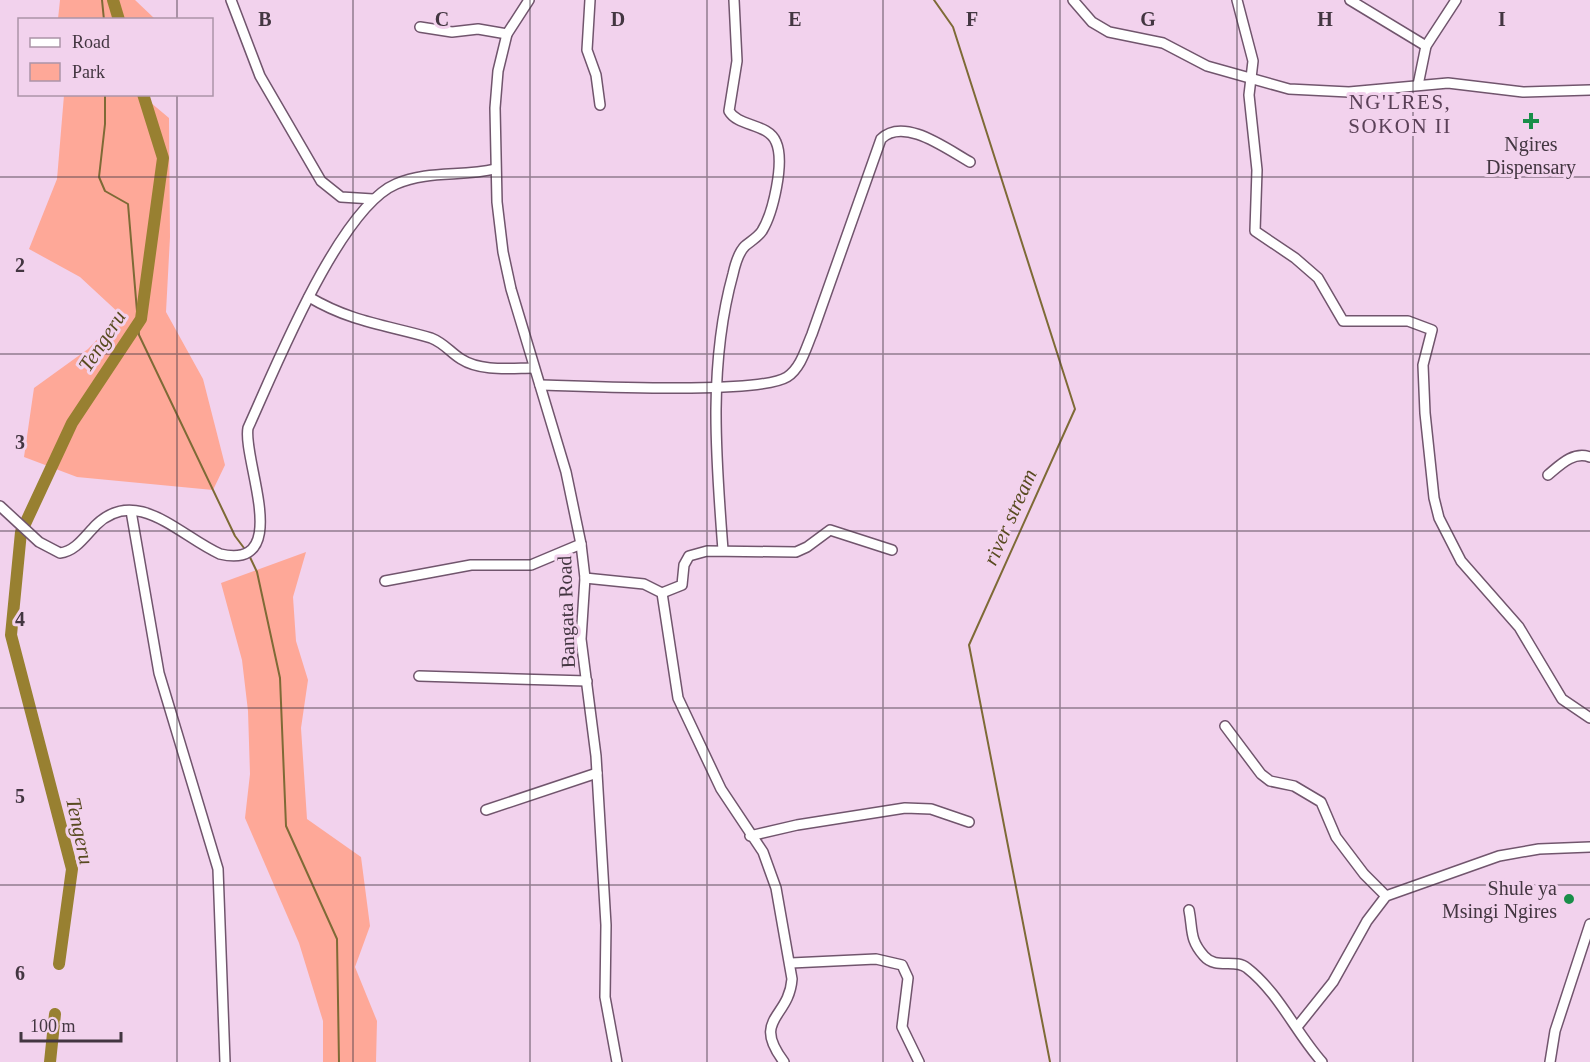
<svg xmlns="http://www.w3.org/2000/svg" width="1590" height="1062" font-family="Georgia,serif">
  <rect width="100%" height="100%" fill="#f2d2ed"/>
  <g fill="#fea898">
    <path d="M 60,0 L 135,0 L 155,19 L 58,19 Z"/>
    <path d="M 64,95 L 146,95 L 144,97 L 169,118 L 170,237 L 166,312 L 203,379 L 225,465 L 213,490 L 77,477 L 24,457 L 34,388 L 88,349 L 121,315 L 80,277 L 29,249 L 57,179 Z"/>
    <path d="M 306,552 L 293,597 L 296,641 L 308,680 L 301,728 L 307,819 L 361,857 L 370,926 L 355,967 L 377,1021 L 376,1062 L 323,1062 L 323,1021 L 299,943 L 245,818 L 250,774 L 248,711 L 242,660 L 221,583 Z"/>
  </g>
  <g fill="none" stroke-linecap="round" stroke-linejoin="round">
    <g stroke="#7e6a36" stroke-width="2">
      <path d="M 102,0 L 104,20"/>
      <path d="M 934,0 L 953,27 L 1075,409 L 969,645 L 1050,1062"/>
      <path d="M 105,94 L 105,124 L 99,177 L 105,191 L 128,204 L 139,335 L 235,536 L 244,548"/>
      <path d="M 248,553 L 257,572 L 280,678 L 286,826 L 337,939 L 339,1062"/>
    </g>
    <g stroke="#988031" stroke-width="12">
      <path d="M 113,0 L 119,20"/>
      <path d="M 25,524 L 72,423 L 141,319 L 163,158 L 143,94"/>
      <path d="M 21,532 L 11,635 L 72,869 L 59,964"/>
      <path d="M 50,1062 L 55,1014"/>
    </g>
    <g stroke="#71556d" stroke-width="12">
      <g id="minor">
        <path d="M 231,0 L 260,76 L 321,181 L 341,197 L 373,199"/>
        <path d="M 529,0 L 507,34 L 498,71 L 495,108 L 497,202 L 503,252 L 511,289 L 566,472 L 581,544 L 585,578 L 581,639 L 596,756 L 606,925 L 605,997 L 617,1062"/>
        <path d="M 590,0 L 587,50 L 596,75 L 600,105"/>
        <path d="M 1073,0 L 1092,22 L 1109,32 L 1163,43 L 1207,66 L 1289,89 L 1349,92 L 1448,83 L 1523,92 L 1590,90"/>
        <path d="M 1237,0 L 1253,61 L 1249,95 L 1257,170 L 1255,231 L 1295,258 L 1318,278 L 1343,321 L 1408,321 L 1432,330 L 1423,365 L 1425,413 L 1434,498 L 1439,518 L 1461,561 L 1519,627 L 1562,699 L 1590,718"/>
        <path d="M 1350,0 L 1426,46"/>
        <path d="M 420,27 L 452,32 L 478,29 L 507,34"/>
        <path d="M 1418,85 L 1426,46 L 1456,0"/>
        <path d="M 309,297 C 351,322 386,325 431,338 C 444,343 450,352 461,359 C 481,372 512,368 534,368"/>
        <path d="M 540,385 C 584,386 758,395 787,377 C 801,368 806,348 812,334 L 881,139 C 904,116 948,150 970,162"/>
        <path d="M 1548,475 C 1560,465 1573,451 1590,457"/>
        <path d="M 0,506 L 39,542 L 60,553 C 76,551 85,536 96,525 C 137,485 181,537 220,554 C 294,571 242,459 248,428 C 275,369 339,208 396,184 C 428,170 462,177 495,169"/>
        <path d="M 131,511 L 159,673 L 218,869 L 225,1062"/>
        <path d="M 723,550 C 716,459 708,364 733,274 C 735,265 738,253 745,246 C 751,241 758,237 762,231 C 773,213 785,162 776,142 C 768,123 738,127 729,111 L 737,61 L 734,0"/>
        <path d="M 585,578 L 644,584 L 662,593 L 678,698 L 721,789 L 763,852 L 776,888 L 792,979 C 789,1019 751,1018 784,1062"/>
        <path d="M 385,581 L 471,565 L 531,565 L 581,544"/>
        <path d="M 662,593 L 682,585 L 684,565 L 689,556 L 707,551 L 796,552 L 807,547 L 830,530 L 892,550"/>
        <path d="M 419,676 L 587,681"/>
        <path d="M 1225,726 L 1261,774 L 1270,781 L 1294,786 L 1321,802 L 1336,837 L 1364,874 L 1386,896"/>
        <path d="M 486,810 L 597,773"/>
        <path d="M 750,836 L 797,825 L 905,808 L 931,809 L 969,822"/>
        <path d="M 1189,910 C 1193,930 1189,939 1204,956 C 1216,970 1235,958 1247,968 C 1279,993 1296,1033 1322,1062"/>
        <path d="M 791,963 L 876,959 L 902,965 L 908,978 L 902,1027 L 919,1062"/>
        <path d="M 1297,1027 L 1333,982 L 1367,921 L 1386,896 L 1499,856 L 1539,849 L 1590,847"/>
        <path d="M 1550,1062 L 1555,1031 L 1590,924"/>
      </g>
    </g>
    <use href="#minor" stroke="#fff" stroke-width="9"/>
  </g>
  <path fill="none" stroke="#433641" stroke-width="1.5" stroke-opacity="0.55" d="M 177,0 L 177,20M 353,0 L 353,1062M 530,0 L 530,1062M 707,0 L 707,1062M 883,0 L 883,1062M 1060,0 L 1060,1062M 1237,0 L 1237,1062M 1413,0 L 1413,1062M 177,94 L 177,1062M 0,177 L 1590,177M 0,354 L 1590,354M 0,531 L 1590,531M 0,708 L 1590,708M 0,885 L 1590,885"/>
  <g fill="#198e49" stroke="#f2d2ed" stroke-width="2">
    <path d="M1528 112h6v6h6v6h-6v6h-6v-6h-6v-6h6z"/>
    <circle cx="1569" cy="899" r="6"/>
  </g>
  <g text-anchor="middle" stroke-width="6" stroke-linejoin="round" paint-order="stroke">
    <g font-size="20" fill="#433641" stroke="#f2d2ed">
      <text x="1531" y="151">Ngires<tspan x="1531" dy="23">Dispensary</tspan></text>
      <text x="1557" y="895" text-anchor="end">Shule ya<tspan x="1557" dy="23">Msingi Ngires</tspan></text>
    </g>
    <g font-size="20" fill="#433641" stroke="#f2d2ed">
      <text transform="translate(566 612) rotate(-92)" y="7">Bangata Road</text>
    </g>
    <g font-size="21" letter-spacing="1.5" fill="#5a4057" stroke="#f2d2ed">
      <text x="1400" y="109">NG'LRES,<tspan x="1400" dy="24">SOKON II</tspan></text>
    </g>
    <g font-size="21" font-style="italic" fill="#584a20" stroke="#f2d2ed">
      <text transform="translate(102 341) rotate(-57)" y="7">Tengeru</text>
      <text transform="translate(1010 517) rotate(-66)" y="7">river stream</text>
      <text transform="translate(80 831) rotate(78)" y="7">Tengeru</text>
    </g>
  </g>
  <g font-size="20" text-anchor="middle" font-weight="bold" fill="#433641" stroke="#f2d2ed" stroke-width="6" stroke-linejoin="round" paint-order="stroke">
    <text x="265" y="26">B</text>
    <text x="442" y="26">C</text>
    <text x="618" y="26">D</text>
    <text x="795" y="26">E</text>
    <text x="972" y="26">F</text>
    <text x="1148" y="26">G</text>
    <text x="1325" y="26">H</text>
    <text x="1502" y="26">I</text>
    <text x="20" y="272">2</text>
    <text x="20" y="449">3</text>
    <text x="20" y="626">4</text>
    <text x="20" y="803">5</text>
    <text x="20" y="980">6</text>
  </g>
  <rect x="18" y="18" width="195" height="78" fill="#f2d2ed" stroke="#ac94a8" stroke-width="1.5"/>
  <rect x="30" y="38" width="30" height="9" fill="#ffffff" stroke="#ac94a8" stroke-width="1.5"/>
  <text x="72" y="48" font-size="18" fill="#433641">Road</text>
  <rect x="30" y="63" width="30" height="18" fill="#fea898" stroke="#ac94a8" stroke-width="1.5"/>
  <text x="72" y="78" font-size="18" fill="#433641">Park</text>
  <path d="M21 1032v9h100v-9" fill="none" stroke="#433641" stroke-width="3"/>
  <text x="30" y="1032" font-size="18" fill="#433641" stroke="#f2d2ed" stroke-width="4.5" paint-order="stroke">100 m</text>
</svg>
